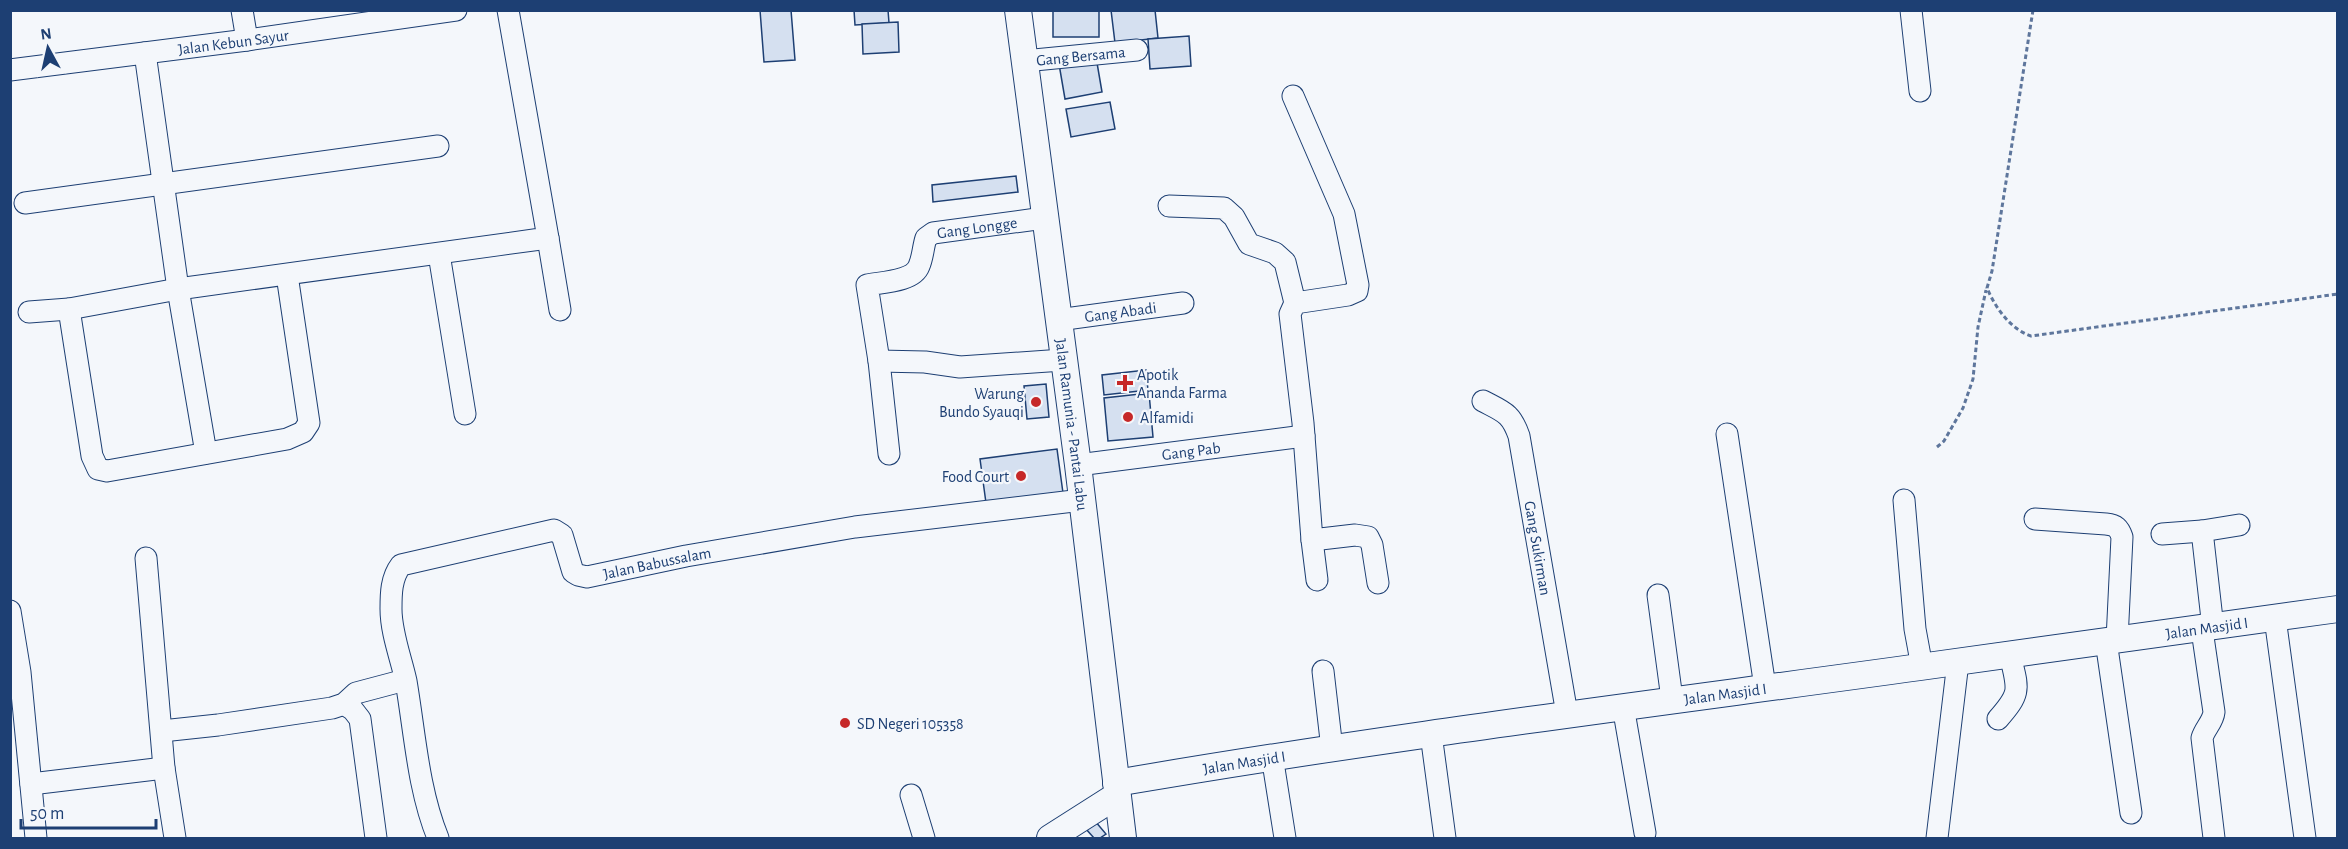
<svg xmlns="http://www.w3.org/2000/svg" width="2348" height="849" font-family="'Alegreya Sans',sans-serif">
  <rect width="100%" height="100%" fill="#f4f7fb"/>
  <g fill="#d5e0f0" stroke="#1d3f73" stroke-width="1.5">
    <path d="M 760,10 L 791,10 L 795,60 L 764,62 Z"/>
    <path d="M 854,10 L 888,10 L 889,23 L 855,25 Z"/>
    <rect x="1053" y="10" width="46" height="27"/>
    <path d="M 1111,10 L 1155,10 L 1158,38 L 1115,43 Z"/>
    <path d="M 898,22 L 899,52 L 863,54 L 862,24 Z"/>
    <path d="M 1189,36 L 1191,66 L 1150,69 L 1148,39 Z"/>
    <path d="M 1096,57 L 1102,92 L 1065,99 L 1059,64 Z"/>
    <path d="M 1110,102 L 1115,129 L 1071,137 L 1066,109 Z"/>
    <path d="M 1016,176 L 1018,192 L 933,202 L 932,185 Z"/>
    <path d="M 1146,370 L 1148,390 L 1104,395 L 1102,375 Z"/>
    <path d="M 1046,384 L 1049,417 L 1027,419 L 1024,386 Z"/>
    <path d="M 1149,393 L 1153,437 L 1108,441 L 1104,398 Z"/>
    <path d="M 1057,449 L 1063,493 L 986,503 L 980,459 Z"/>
    <path d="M 1095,821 L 1106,834 L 1100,838 L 1094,838 L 1086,829 Z"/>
  </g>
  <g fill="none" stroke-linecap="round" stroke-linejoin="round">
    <g stroke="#1d3f73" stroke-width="23">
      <g id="minor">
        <path d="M 242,10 L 247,40"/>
        <path d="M 1911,10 L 1920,91"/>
        <path d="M 145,53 L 178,289 L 206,453"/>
        <path id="s1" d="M 1024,61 L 1137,50"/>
        <path id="s2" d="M 10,70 L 247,40 L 456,10"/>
        <path d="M 1293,96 L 1344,214 L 1358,285 L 1357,291 L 1348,295 L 1295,303 L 1290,314 L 1303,423 L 1312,540 L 1355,535 L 1368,537 L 1372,545 L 1378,583"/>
        <path d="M 25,203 L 438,146"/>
        <path d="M 1169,206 L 1224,208 L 1234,217 L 1249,244 L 1275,253 L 1285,262 L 1295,303"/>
        <path d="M 548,238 L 560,310"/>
        <path d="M 439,254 L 465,414"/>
        <path d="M 69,309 L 92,456 L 98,469 L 107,471 L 287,439 L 303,432 L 309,423 L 287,275"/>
        <path d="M 29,312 L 69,309 L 178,289 L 548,238 L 508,10"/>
        <path id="s3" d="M 1058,320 L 1183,303"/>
        <path d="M 879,361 L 925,362 L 960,367 L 1063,360"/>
        <path id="s4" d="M 1483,401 C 1504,412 1511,413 1519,436 L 1567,714"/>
        <path d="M 1727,434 L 1765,687"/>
        <path id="s5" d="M 889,454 L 879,361 L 867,285 C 881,282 913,282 919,266 C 923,257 923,247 926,238 L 933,233 L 1044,218"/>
        <path id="s6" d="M 1078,465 L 1304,436"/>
        <path d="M 1904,500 L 1915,629 L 1922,667"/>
        <path d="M 2035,519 L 2106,524 C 2116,525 2119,528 2122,537 L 2117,640"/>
        <path d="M 2162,534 L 2202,531"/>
        <path d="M 1312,540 L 1317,580"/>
        <path d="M 146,558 L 164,768 L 175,838"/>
        <path d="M 1658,595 L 1672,699"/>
        <path d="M 10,611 L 20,672 L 36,838"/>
        <path d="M 2275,618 L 2305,838"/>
        <path d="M 2213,628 L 2202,531 L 2239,525"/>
        <path d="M 2202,630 L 2214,712 C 2213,722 2205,728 2202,738 L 2214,838"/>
        <path d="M 2106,641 L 2131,813"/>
        <path d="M 1323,671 L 1332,749"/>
        <path d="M 344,704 L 353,710 L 360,719 L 376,838"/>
        <path d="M 1623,706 L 1645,833"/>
        <path d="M 1998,719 C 2022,692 2018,689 2010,655"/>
        <path d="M 162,731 L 218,725 L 332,708 L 344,704 L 356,693 L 405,680"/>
        <path d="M 1431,734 L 1445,838"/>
        <path d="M 1272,756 L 1285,838"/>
        <path d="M 31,784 L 164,768"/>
        <path d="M 911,795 L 924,838"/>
        <path id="s7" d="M 438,838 C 418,789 415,734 406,681 C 401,658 391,633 391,609 C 391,594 391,578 401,565 L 554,530 L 562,535 L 573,572 L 578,575 L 587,577 L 686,556 L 855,527 L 1082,500"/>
        <path d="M 1937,838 L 1958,662"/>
      </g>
    </g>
    <g stroke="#1d3f73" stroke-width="28">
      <g id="major">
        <path id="s8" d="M 1018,10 L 1078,465 L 1123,838"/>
        <path id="s9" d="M 1116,783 C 1383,737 1651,704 1920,667 C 2059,648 2198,629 2338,609"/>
        <path d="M 1050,838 L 1116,796"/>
      </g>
    </g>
    <g stroke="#5e769c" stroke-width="3" stroke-dasharray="4.5 3" stroke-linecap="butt">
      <path d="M 2033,10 L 1992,271 L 1987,288 C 1995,307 2010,329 2031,336 L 2338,294"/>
      <path d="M 1937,447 L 1944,441 L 1963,408 L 1973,379 L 1978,327 L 1986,290"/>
    </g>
    <use href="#minor" stroke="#f4f7fb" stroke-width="21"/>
    <use href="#major" stroke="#f4f7fb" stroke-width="26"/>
  </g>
  <g fill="#c62828" stroke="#f4f7fb" stroke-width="2">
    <path d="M1122 374h6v6h6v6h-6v6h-6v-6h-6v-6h6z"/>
    <circle cx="1036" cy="402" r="6"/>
    <circle cx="1128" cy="417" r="6"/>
    <circle cx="1021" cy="476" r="6"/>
    <circle cx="845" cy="723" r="6"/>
  </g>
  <g text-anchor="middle" stroke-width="4.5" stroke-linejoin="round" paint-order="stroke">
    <g font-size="16" fill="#1d3f73" stroke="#f4f7fb">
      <text dy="6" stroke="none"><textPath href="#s2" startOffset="225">Jalan Kebun Sayur</textPath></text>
      <text dy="6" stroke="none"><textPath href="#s1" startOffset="57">Gang Bersama</textPath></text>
      <text dy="6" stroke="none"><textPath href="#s5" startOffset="310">Gang Longge</textPath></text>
      <text dy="6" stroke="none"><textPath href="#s3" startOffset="63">Gang Abadi</textPath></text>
      <text dy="6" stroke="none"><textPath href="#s8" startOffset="418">Jalan Ramunia - Pantai Labu</textPath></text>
      <text dy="6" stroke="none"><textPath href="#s6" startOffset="114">Gang Pab</textPath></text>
      <text dy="6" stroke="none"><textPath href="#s4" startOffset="166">Gang Sukirman</textPath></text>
      <text dy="6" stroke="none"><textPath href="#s7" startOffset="572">Jalan Babussalam</textPath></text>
      <text dy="6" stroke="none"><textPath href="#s9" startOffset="1102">Jalan Masjid I</textPath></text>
      <text dy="6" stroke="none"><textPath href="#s9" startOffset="616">Jalan Masjid I</textPath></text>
      <text dy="6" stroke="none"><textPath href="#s9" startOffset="130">Jalan Masjid I</textPath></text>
    </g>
    <g font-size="16" fill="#1d3f73" stroke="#f4f7fb" text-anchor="start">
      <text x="1137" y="380">Apotik<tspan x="1137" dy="18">Ananda Farma</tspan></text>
      <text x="1024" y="399" text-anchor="end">Warung<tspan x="1024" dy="18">Bundo Syauqi</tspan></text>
      <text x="1140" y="423">Alfamidi</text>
      <text x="1009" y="482" text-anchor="end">Food Court</text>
      <text x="857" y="729">SD Negeri 105358</text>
    </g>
  </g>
  <rect width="2348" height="849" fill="none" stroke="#1d3f73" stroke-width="24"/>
  <g transform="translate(48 48) rotate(352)" stroke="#f4f7fb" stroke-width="4.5" paint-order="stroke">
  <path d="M0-4.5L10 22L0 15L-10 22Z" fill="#1d3f73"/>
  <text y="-9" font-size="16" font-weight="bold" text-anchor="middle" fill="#1d3f73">N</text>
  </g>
  <path d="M21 819v9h135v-9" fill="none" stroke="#1d3f73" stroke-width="3"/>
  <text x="30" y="819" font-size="18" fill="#1d3f73" stroke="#f4f7fb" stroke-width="4.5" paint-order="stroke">50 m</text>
</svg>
